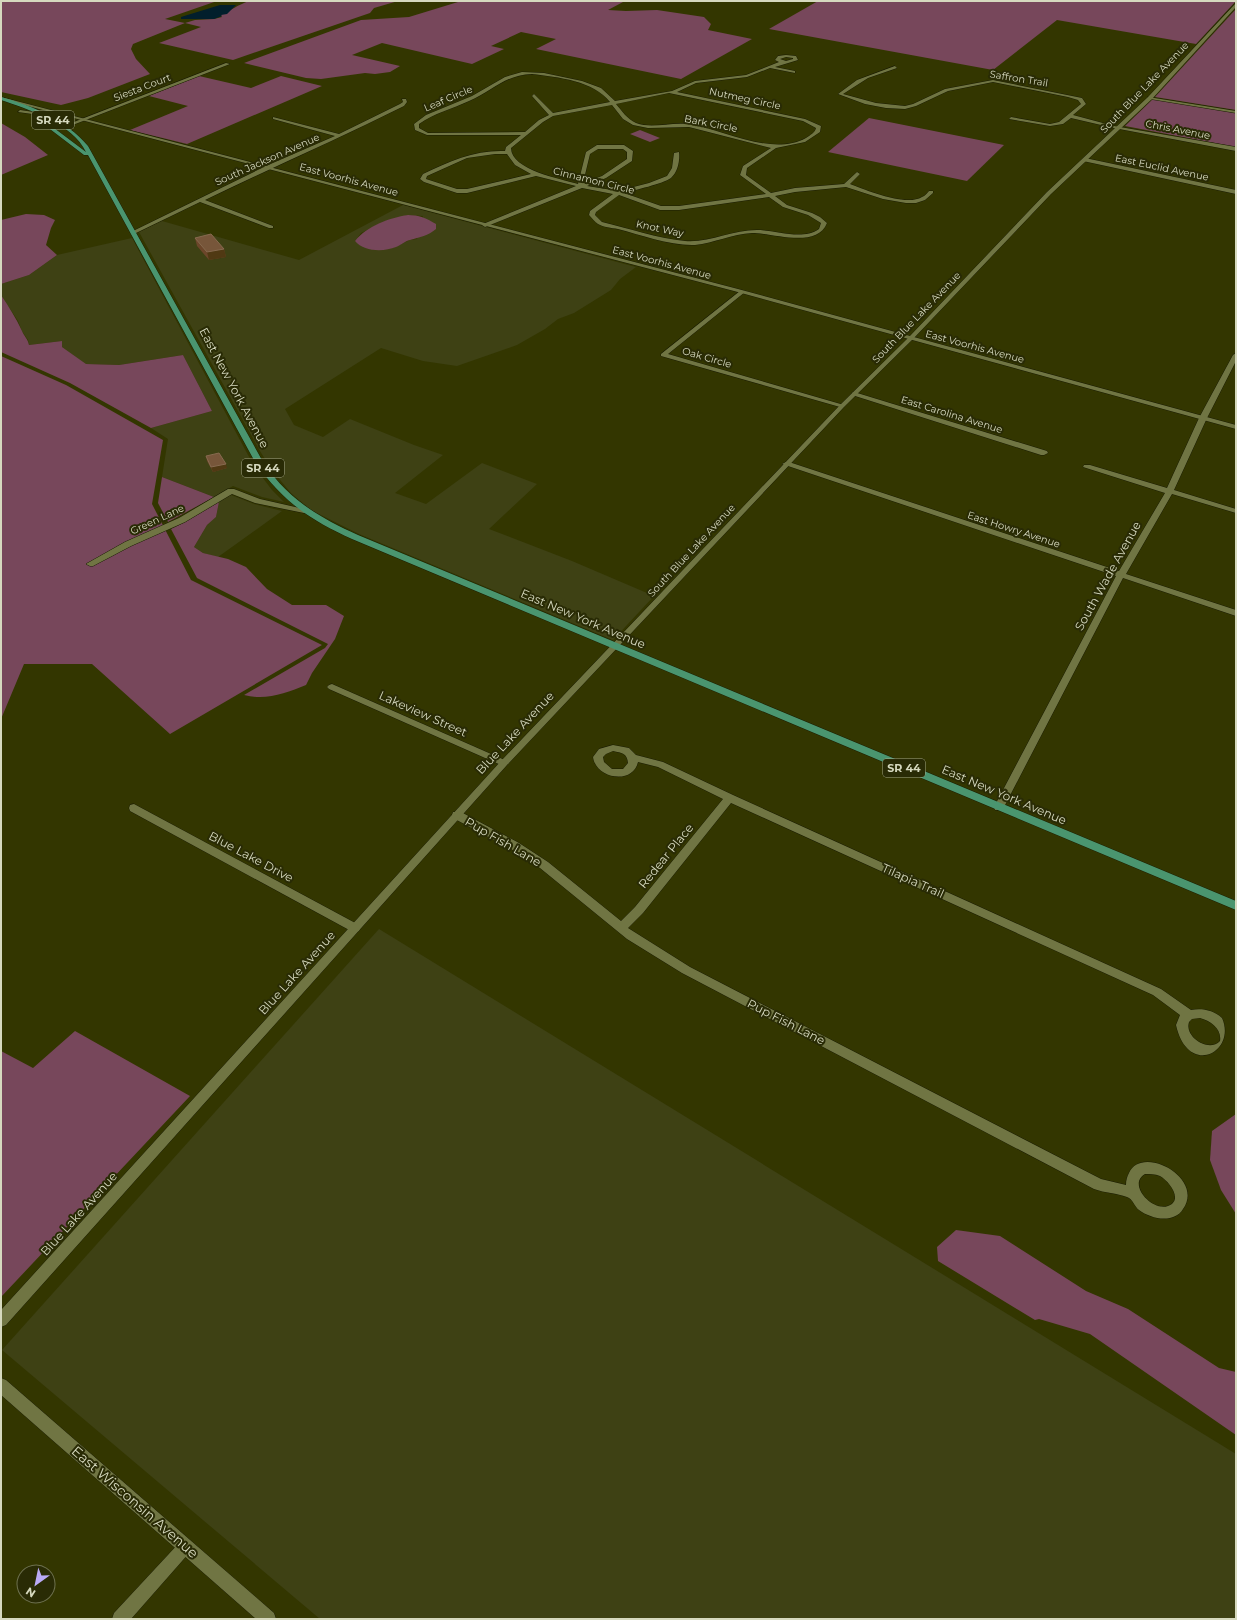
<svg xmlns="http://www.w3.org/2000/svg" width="1237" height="1620" font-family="Montserrat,sans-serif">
  <rect width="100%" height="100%" fill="#333600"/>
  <g fill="#3e4114" fill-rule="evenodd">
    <path d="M 403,205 L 636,267 L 620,279 L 611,290 L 574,313 L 558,319 L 545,329 L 517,345 L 457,366 L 423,361 L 381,348 L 285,409 L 294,425 L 323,437 L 350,419 L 414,445 L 443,455 L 395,493 L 426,504 L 482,463 L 537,484 L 489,529 L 572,561 L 654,596 L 613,640 L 359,534 L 311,510 L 291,493 L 271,469 L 260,451 L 139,232 L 162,221 L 299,260 ZM 408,215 L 423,216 L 417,239 L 410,240 L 392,248 L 374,250 L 355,241 L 361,233 L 373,227 L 386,221 Z"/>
    <path d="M 132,238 L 248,455 L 259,473 L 272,490 L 284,502 L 262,497 L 233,486 L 214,497 L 162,477 L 168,439 L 151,428 L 212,411 L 183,355 L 119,365 L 85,364 L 62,347 L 62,341 L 29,345 L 28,340 L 22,331 L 18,321 L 1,295 L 1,284 L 29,275 L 57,255 Z"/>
    <path d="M 231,495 L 254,504 L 282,511 L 218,557 L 203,553 L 194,547 L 207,525 L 216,517 L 219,502 Z"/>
    <path d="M 379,929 L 1236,1454 L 1236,1619 L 320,1619 L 2,1350 Z"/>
  </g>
  <g fill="#77475b">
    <path d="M 1,1 L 217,1 L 165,19 L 185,23 L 195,20 L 214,19 L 222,17 L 220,15 C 231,10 238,5 249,1 L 398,1 L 374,8 L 370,13 L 233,60 L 159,43 L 201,27 L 185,23 L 133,44 L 131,49 L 136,59 L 150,74 L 88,98 L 61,105 L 1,92 Z"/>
    <path d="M 456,1 L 620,1 L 623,2 L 608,10 L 626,11 L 657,10 L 704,17 L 711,24 L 708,30 L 752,39 L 681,79 L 536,49 L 556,39 L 521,32 L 491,46 L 504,49 L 472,64 L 382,43 L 352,55 L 400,66 L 390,72 L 375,74 L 365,73 L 321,79 L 306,78 L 244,63 L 361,20 L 409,17 L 458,2 Z"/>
    <path d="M 818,1 L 1236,1 L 1196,44 L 1057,20 L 993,70 L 769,29 Z"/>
    <path d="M 1236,9 L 1236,110 L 1155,97 Z"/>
    <path d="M 199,76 L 251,88 L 281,76 L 322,86 L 187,144 L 130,130 L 188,106 L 149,96 Z"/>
    <path d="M 1153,99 L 1236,113 L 1236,147 L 1125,126 Z"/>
    <path d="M 869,118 L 1004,145 L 967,181 L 828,152 Z"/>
    <path d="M 1,123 L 25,137 L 48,155 L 1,175 Z"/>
    <path d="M 640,130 L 660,138 L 650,142 L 630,134 Z"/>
    <path d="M 26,214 L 44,215 L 55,220 L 51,228 L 46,245 L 57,255 L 29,275 L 1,284 L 1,220 Z"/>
    <path d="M 408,215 C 419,215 426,218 436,224 L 436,229 C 428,236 420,237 410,240 C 405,241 401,245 396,247 C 384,252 364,252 355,241 C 367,226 389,218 408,215 Z"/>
    <path d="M 1,295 C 9,307 16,318 22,331 C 24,336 28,339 29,345 L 62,341 L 62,347 L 86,364 L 119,365 L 183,355 L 212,411 L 151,428 L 70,383 L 1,352 Z"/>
    <path d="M 1,356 L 66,385 L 163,440 L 152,504 L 191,580 L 322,645 L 170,734 L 92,664 L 24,664 L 1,719 Z"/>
    <path d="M 162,477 L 214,497 L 168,522 L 158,503 Z"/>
    <path d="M 219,502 L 216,517 L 207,525 L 194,547 L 203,553 L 228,559 L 246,567 L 267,589 L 292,605 L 326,605 L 344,616 L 335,639 L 312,673 L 306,685 C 286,693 266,701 244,695 L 325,648 L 328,644 L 197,578 L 171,529 L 185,522 Z"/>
    <path d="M 75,1031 L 190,1096 L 1,1297 L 1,1051 L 33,1068 Z"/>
    <path d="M 1236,1114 L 1236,1214 L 1221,1190 L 1210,1160 L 1212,1131 Z"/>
    <path d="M 956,1230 L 1000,1236 L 1086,1291 L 1128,1309 L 1219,1368 L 1236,1372 L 1236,1435 L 1090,1334 L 1039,1319 L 1035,1320 L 938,1261 L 937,1247 Z"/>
  </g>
  <path fill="#021f2c" d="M 220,5 L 236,5 L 227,14 L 221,15 L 222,16 L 214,19 L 181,19 L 181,17 Z"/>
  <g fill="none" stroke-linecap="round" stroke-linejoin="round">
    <g stroke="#1a1c03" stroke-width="1">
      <g id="minor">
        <path d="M 786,55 L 796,56 L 798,60 L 775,67 L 795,71 L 795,73 L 770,68 L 747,77 L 696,83 L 677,92 L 805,119 L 821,126 L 820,132 L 805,142 L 776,148 L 747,168 L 746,175 L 771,193 L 795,188 L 844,184 L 857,172 L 860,174 L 850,184 C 866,190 906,207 922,197 C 925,196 927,193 929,191 L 933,191 L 933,193 L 925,200 L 916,203 L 906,203 L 883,199 L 846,187 L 795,192 L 775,196 L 787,205 L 812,213 L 820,217 L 827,223 C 817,249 773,233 752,233 C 732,234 714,243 695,245 C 671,246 641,235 618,229 C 612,228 603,227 598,224 C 595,222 592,218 589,215 L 590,211 L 613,194 L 582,188 L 485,227 L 482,225 L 483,224 L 576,186 L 536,176 L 467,193 L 457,193 L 424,182 L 420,179 L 423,174 C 450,161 475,150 505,151 L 506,147 L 521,135 L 427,135 L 415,130 L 414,124 L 426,115 L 472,96 L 505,77 L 522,72 L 544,73 L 582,81 L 601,88 L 615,101 L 672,91 L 695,81 L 746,75 L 779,62 L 775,60 L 778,56 ZM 786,57 L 793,58 L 793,59 L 786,61 L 780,59 ZM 532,74 C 558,77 594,81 610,102 L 553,113 L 534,94 L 532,96 L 549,115 L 539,120 L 525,132 L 428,133 L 419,128 L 419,124 C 434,113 452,109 469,101 C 493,91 504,75 532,74 ZM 669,93 L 803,121 L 816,128 C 815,133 810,135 806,138 C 771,157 724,129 687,124 C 670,122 652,129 636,123 C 627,119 622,111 616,104 ZM 612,105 L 623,119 L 633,125 L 648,128 L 689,127 L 771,148 L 743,166 L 740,175 L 766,194 L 679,206 L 661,206 L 624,193 C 634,190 663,184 671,178 C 678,172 680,160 679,152 L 674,153 L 672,168 L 667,176 L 649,183 L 618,191 L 587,186 L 606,178 L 632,161 L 633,151 L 624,145 L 597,145 L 586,152 L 578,184 C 561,179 511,170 511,148 L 543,122 L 553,116 ZM 598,149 L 623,149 L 627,152 L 627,159 L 602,176 L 583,183 L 590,154 ZM 495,154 L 507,154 L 515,165 L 531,174 L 467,189 L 457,189 L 426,179 L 427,176 L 467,158 ZM 619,195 L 660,210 L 679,210 L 769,197 L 783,207 L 808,215 L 821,223 L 819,229 C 802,241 776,230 757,230 C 732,230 709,243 685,241 C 660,239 627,228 602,222 L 595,215 L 596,212 Z"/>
        <path d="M 226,63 L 230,64 L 65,128 L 61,127 Z"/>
        <path d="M 895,66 L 897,68 L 868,78 L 843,94 L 876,103 L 905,106 L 913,104 L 945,89 L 993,80 L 1082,98 L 1086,104 L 1073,115 L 1114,126 L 1236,147 L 1236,151 L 1114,128 L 1071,118 L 1063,124 L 1050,126 L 1009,119 L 1011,117 L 1050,124 L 1059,122 L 1081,104 L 1078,100 L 1068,97 L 993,82 L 948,91 L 916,106 L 905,109 L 886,108 L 865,104 L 838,94 L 857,80 Z"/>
        <path d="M 1148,97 L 1236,111 L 1236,113 L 1150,99 Z"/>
        <path d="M 402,99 L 406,99 L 407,102 L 404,106 C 338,139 271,168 205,200 L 273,226 L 273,228 L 269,228 L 200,202 L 136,233 L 131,232 L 266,166 L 335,136 L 273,119 L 273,117 L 339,134 L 400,104 L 403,102 Z"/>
        <path d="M 1085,158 L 1236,190 L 1236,194 L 1083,161 L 1082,160 Z"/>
        <path d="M 740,291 L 745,292 L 668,354 L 844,405 L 844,407 L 840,407 L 661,356 L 661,354 Z"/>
        <path d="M 1236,353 L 1236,361 L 1207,418 L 1174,490 L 1236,509 L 1236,513 L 1172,494 L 1126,574 L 1236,610 L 1236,616 L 1123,578 L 1004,807 L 1003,810 L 995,810 L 994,807 L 1116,576 L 782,464 L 786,462 L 789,462 L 1119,571 L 1165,493 L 1083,467 L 1084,465 L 1090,465 L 1167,488 L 1199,418 L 1233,355 Z"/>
        <path d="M 854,392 L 1047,451 L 1048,453 L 1044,455 L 1041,455 L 852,395 L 852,393 Z"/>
        <path d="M 228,489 L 234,489 L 260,499 L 304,509 L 308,511 L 304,513 L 255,503 L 232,494 L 185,522 L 131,546 L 93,566 L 90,566 L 86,564 L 125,542 L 179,518 Z"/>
        <path d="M 332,684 L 507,761 L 509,763 L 504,766 L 501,765 L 329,689 L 327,687 L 329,685 Z"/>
        <path d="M 613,745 L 629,748 L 636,755 L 663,762 L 733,795 L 1161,989 L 1191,1010 C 1202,1008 1213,1010 1222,1018 C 1237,1052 1188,1078 1176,1025 L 1180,1015 L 1153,995 L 731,803 L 643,913 L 628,928 L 690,967 L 1101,1179 L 1126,1185 C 1126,1180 1127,1177 1129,1173 C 1142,1144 1205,1178 1183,1209 C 1174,1224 1151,1219 1139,1210 C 1134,1206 1133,1199 1127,1197 C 1117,1193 1105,1193 1094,1189 L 682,973 L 627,939 L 540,868 L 511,849 L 453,818 L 452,815 L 453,812 L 461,812 L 519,843 L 548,862 L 621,921 L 635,907 L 723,799 L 658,767 L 638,762 C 633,785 596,779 593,757 L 599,749 ZM 613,751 C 622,753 627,753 628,763 L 623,769 L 612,769 L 604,762 L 603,757 L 606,754 ZM 1200,1018 C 1211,1021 1222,1029 1220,1041 C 1209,1053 1184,1037 1189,1022 L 1192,1019 ZM 1145,1174 C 1150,1174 1155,1174 1160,1176 C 1169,1181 1184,1200 1168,1206 C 1152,1212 1127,1184 1145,1174 Z"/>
        <path d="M 134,804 L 359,925 L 360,928 L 359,931 L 355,932 L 351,931 L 130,811 L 129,808 L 130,805 Z"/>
        <path d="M 185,1539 L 190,1542 L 193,1547 L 190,1552 L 131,1619 L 112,1619 L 114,1613 L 180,1542 Z"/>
      </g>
    </g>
    <g stroke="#1a1c03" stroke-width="1">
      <g id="tertiary">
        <path d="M 1,97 L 738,289 L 1236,425 L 1236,429 L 734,291 L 1,99 Z"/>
        <path d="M 20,110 L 54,115 L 56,116 L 54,117 L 18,112 Z"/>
        <path d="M 1,1378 L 6,1380 L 274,1613 L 276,1619 L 256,1619 L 1,1395 Z"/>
      </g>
    </g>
    <g stroke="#1a1c03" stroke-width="1">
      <path id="secondary" d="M 1235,4 L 1236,4 L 1236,7 L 1152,99 L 1051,194 L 913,339 L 844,407 L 507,765 L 6,1325 L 1,1327 L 1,1310 L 501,761 L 840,405 L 909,337 L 1047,192 L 1148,97 Z"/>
    </g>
    <g stroke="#1a1c03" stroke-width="1">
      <path id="primary" d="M 1,97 C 33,106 66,120 88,146 L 263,462 C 288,499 318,517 358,535 L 1236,901 L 1236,910 L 352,539 C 310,520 282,501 255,462 L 88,155 L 84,155 L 42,123 L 46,122 L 86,152 C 73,124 28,109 1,100 Z"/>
    </g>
    <use href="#minor" fill="#707543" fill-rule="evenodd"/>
    <use href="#tertiary" fill="#707543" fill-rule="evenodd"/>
    <use href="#secondary" fill="#707543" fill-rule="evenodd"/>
    <use href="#primary" fill="#4a956f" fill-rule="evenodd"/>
  </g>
  <g fill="#6c462a">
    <path d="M 195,238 L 224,249 L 226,257 L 209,260 L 197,246 Z"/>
    <path d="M 206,456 L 227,468 L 213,472 L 207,461 Z"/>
  </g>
  <g fill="#503913">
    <path d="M 224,249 L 226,257 L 209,260 L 207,252 Z"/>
    <path d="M 226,464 L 227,468 L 213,472 L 211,467 Z"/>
  </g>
  <g fill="#77563a" stroke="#866a4f">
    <path d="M 211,234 L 224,249 L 207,252 L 195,238 Z"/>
    <path d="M 219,453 L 226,464 L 211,467 L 206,456 Z"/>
  </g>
  <g text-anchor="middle" stroke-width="4" stroke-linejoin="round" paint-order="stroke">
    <g font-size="10" fill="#d6d9bf" stroke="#292b05">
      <text transform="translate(1019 78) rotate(9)" y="4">Saffron Trail</text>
      <text transform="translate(142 87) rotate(-21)" y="4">Siesta Court</text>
      <text transform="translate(1144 87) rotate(-46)" y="4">South Blue Lake Avenue</text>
      <text transform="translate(448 98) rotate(-23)" y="4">Leaf Circle</text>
      <text transform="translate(745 98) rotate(12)" y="4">Nutmeg Circle</text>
      <text transform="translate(711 123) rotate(11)" y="4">Bark Circle</text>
      <text transform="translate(1178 129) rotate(11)" y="4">Chris Avenue</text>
      <text transform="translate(267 159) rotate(-24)" y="4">South Jackson Avenue</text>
      <text transform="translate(1162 167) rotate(12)" y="4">East Euclid Avenue</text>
      <text transform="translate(349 179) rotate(15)" y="4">East Voorhis Avenue</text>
      <text transform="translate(594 180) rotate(14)" y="4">Cinnamon Circle</text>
      <text transform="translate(660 228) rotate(12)" y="4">Knot Way</text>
      <text transform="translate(662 262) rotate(15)" y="4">East Voorhis Avenue</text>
      <text transform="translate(916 317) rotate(-46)" y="4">South Blue Lake Avenue</text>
      <text transform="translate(975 346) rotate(15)" y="4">East Voorhis Avenue</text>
      <text transform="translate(707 357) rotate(16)" y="4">Oak Circle</text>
      <text transform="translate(952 414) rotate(17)" y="4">East Carolina Avenue</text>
      <text transform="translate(157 519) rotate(-25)" y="4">Green Lane</text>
      <text transform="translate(1014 529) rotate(18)" y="4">East Howry Avenue</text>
      <text transform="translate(691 550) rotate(-47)" y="4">South Blue Lake Avenue</text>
    </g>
    <g fill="#292b05" stroke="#a2a587" stroke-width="1">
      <rect x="32" y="111" width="42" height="18" rx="3"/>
      <rect x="242" y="459" width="42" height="18" rx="3"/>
      <rect x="883" y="759" width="42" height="18" rx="3"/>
    </g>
    <g font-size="11" font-weight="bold" fill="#d6d9bf">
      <text x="53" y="124">SR 44</text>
      <text x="263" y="472">SR 44</text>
      <text x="904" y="772">SR 44</text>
    </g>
    <g font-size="12" fill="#d6d9bf" stroke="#292b05">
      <text transform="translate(234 388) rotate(62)" y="4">East New York Avenue</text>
      <text transform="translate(1108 576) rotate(-61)" y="4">South Wade Avenue</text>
      <text transform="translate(583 619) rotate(23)" y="4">East New York Avenue</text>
      <text transform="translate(423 714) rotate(24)" y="4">Lakeview Street</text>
      <text transform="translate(515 733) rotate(-47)" y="4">Blue Lake Avenue</text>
      <text transform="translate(1004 795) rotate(23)" y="4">East New York Avenue</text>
      <text transform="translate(503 842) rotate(30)" y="4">Pup Fish Lane</text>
      <text transform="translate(666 856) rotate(-51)" y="4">Redear Place</text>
      <text transform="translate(251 857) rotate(28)" y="4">Blue Lake Drive</text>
      <text transform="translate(913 881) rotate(24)" y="4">Tilapia Trail</text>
      <text transform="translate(297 973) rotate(-48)" y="4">Blue Lake Avenue</text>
      <text transform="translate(786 1022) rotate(27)" y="4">Pup Fish Lane</text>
      <text transform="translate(79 1214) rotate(-48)" y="4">Blue Lake Avenue</text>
    </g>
    <g font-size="14" fill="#d6d9bf" stroke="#292b05">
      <text transform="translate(135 1502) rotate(41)" y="5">East Wisconsin Avenue</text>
    </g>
  </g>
  <rect width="1237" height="1620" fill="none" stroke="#d6d9bf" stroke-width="4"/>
  <g transform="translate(36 1584) rotate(213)"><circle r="19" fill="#292b05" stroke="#6e714f"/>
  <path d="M0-3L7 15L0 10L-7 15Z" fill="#baaaf6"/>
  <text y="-6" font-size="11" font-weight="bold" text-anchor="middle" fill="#d6d9bf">N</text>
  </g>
</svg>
